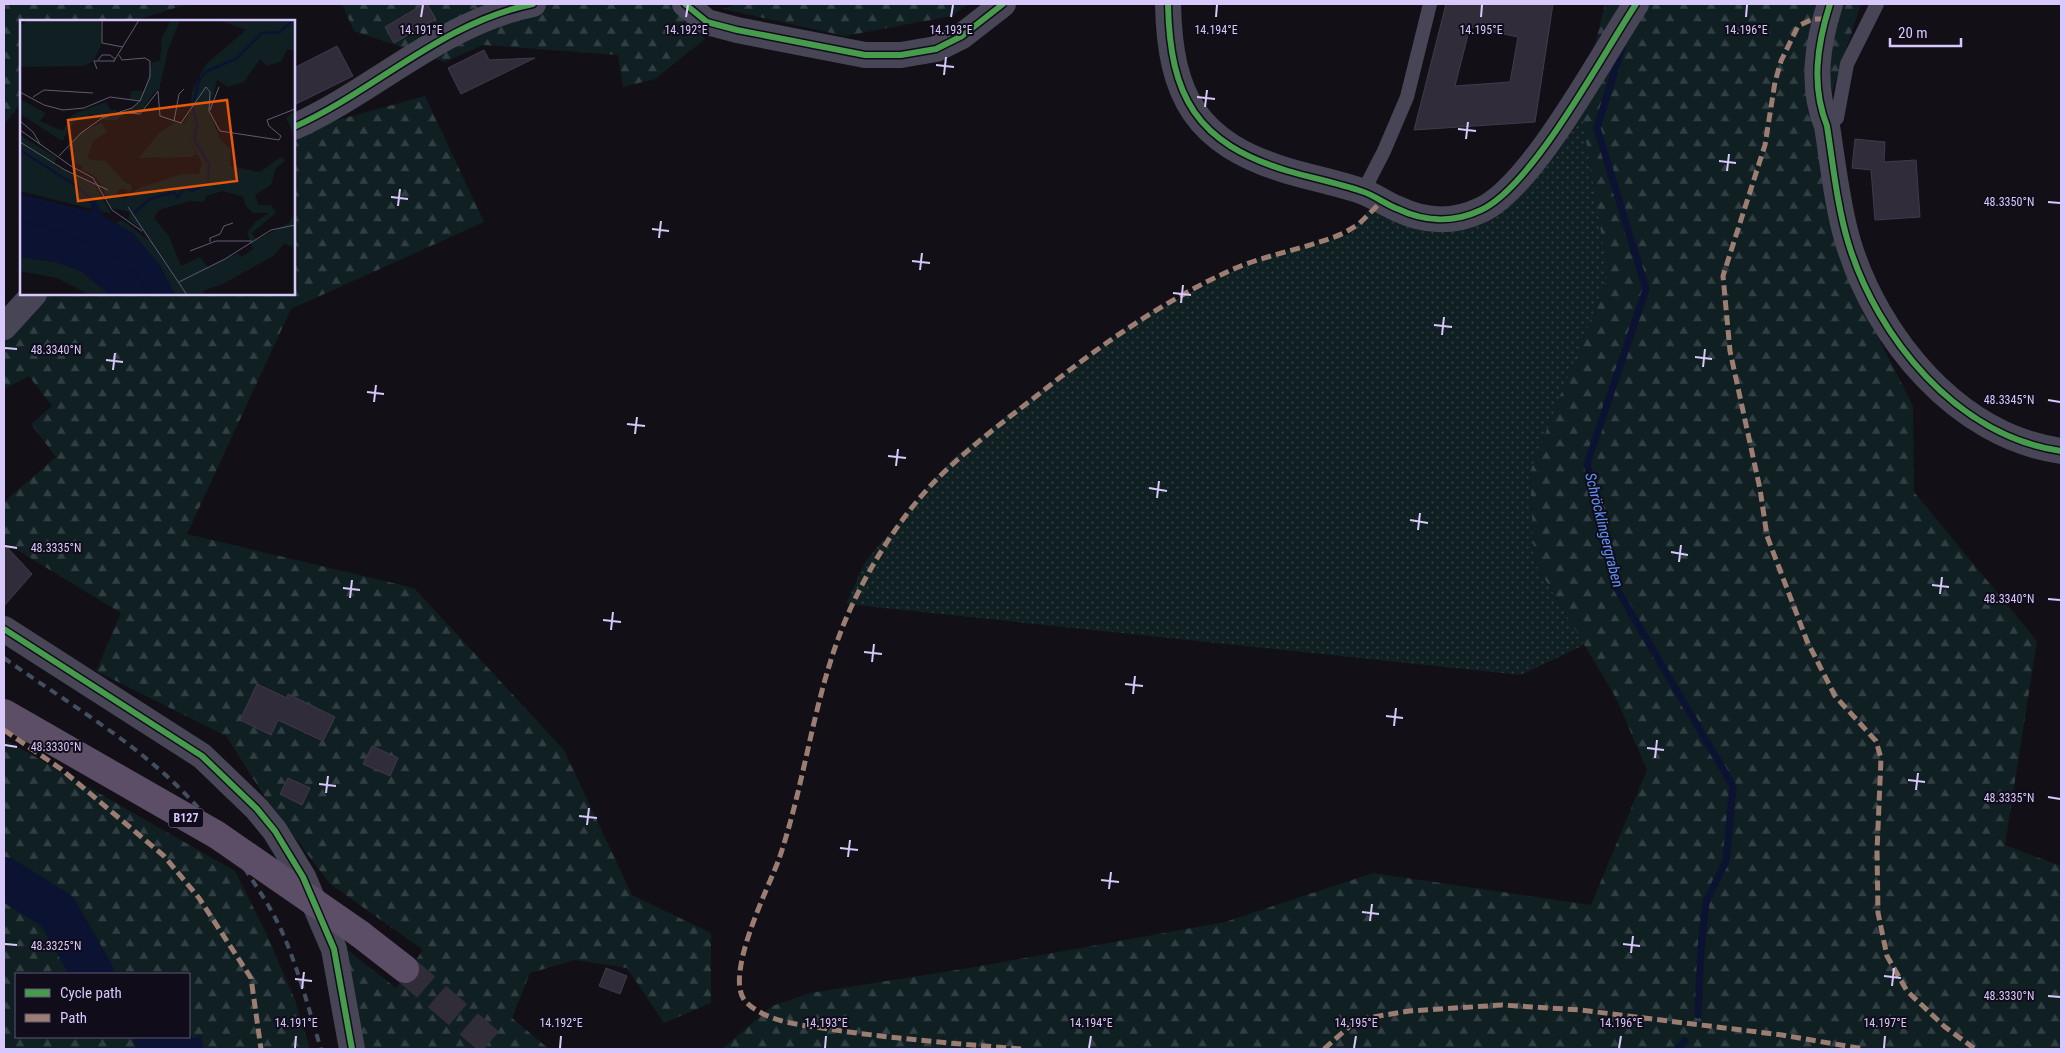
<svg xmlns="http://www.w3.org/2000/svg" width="2065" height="1053" font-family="'Roboto Condensed',sans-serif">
  <defs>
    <pattern id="grass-dots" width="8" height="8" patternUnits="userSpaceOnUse" patternTransform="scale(1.25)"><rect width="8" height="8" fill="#0f1f22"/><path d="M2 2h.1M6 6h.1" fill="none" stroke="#313e43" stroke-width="1.8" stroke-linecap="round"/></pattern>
    <pattern id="forest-firs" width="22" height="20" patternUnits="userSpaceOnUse" patternTransform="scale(1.25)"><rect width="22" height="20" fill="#0f1f22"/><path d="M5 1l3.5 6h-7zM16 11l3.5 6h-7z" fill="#313e43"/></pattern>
  </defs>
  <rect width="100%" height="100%" fill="#121016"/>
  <path fill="url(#grass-dots)" d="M 1580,104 L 1609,275 L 1530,473 L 1534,561 L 1584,645 L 1521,675 L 846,604 L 865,562 L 952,459 L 1016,409 L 1142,317 L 1257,259 L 1350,234 L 1370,208 L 1476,225 L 1504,211 Z"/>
  <g fill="url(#forest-firs)" fill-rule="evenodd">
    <path d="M 6,4 L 188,4 L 133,21 L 21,21 L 21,103 L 4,125 L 4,8 Z"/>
    <path d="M 342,4 L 677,4 L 705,39 L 655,79 L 623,87 L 618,55 L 483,45 L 445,62 L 354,31 Z"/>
    <path d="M 737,4 L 968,4 L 952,16 L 845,36 L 723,9 Z"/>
    <path d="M 1605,4 L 1861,4 L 1816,141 L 1846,274 L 1913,406 L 1914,492 L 2037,641 L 2005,845 L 2061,866 L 2061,1049 L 722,1049 L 772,1006 L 810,993 L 963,969 L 1225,922 L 1373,873 L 1591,905 L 1647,770 L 1616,698 L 1534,561 L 1530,472 L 1608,275 L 1580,104 Z"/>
    <path d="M 425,96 L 484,222 L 291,309 L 187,534 L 414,588 L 564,750 L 632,895 L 711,933 L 711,1003 L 664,1023 L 627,968 L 575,960 L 530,973 L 512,1018 L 549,1049 L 360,1049 L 345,948 L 396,988 L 423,950 L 329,883 L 265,797 L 226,736 L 96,671 L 121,613 L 4,542 L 4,502 L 56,457 L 31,424 L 52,406 L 29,376 L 4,389 L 4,323 L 33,294 L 294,294 L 294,132 Z"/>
    <path d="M 4,739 L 235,871 L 267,935 L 295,1000 L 310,1049 L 204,1049 L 200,1036 L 171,1049 L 4,1049 ZM 16,974 L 189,974 L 189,1037 L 16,1037 Z"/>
  </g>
  <path fill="#0c1231" d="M 200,1035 L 204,1049 L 171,1049 L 174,1048 Z"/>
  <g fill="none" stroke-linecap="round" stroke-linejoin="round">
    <g stroke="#0c1231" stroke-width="7">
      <path d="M 1622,47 L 1597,128 L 1646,289 L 1587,464 L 1617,589 L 1733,786 L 1726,861 L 1706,902 L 1701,948 L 1698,1015"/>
      <path d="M 1677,1049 L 1685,1041"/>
    </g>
    <g stroke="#0c1231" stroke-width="42">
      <path d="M 4,878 L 57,911 L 93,974"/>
      <path d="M 154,1037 L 175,1049"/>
    </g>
  </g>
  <g fill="#312c3a" stroke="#403a4b" fill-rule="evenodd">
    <path d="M 424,4 L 427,4 L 436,19 L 394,43 L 385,27 Z"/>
    <path d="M 1446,4 L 1553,4 L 1535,122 L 1414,130 ZM 1470,27 L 1518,37 L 1510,82 L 1455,86 Z"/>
    <path d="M 337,46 L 353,76 L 294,105 L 294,68 Z"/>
    <path d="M 484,50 L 489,60 L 535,58 L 461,94 L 448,68 Z"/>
    <path d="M 1855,139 L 1885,142 L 1884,162 L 1916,160 L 1920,217 L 1875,220 L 1871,170 L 1852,168 Z"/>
    <path d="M 4,544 L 32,574 L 4,606 Z"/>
    <path d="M 257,684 L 287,698 L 288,694 L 335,717 L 323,741 L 278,720 L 271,735 L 240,720 Z"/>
    <path d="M 372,746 L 398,758 L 390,776 L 363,764 Z"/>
    <path d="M 288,778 L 310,788 L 302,805 L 280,794 Z"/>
    <path d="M 606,968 L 627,976 L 620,994 L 599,986 Z"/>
  </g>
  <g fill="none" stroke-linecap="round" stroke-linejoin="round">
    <path stroke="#302c38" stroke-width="28" stroke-dasharray="28 14" stroke-linecap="butt" d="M 405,969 L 498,1049"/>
    <g stroke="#484557" stroke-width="14">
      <path d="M 1827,126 L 1837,118 L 1847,64 L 1877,4"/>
      <path d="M 1363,192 L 1384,151 L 1407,97 L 1430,4"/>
    </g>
    <g stroke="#484557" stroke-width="26">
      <path d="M 685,4 L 707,22 L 737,30 L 865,55 L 901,55 L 936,49 L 962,36 L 1003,4"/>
      <path d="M 1168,4 C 1170,97 1196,143 1288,171 C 1312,178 1337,183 1361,191 C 1374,195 1385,204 1398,209 C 1425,222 1454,223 1481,210 C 1533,186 1602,55 1636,4"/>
      <path d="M 1830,4 C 1817,45 1811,86 1827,126 C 1833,164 1837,205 1848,242 C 1877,338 1957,436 2061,451"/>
      <path d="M 294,127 C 376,90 443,22 533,4"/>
      <path d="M 4,327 L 34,294"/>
      <path d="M 4,629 L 202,756 L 257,809 L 275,831 L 303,877 L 334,949 L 352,1049"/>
    </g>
    <path stroke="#5d4e68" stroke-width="28" d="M 360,934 L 405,969"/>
    <path stroke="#424f60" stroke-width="4" stroke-dasharray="8 6" stroke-linecap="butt" d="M 4,658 C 67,703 138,743 191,800 C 211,821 228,845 245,869 C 259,890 273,911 283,934 C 299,971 309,1010 321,1049"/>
    <path stroke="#5d4e68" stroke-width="28" d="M 4,713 L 217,835 L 360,934"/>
    <g stroke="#9b7d72" stroke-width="5" stroke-dasharray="10 5" stroke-linecap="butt">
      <path d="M 1825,19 L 1813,19 L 1798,26 L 1781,61 L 1775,82 L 1765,145 L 1723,276 L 1730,351 L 1760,489 L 1767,536 L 1807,641 L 1835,696 L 1876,741 L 1881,758 L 1877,851 L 1878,913 L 1887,956 L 1907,991 L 1945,1027 L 1975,1049"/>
      <path d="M 4,730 L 61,769 L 164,856 L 199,898 L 251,978 L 261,1049"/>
      <path d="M 1021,1049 C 959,1044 897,1039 835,1030 C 805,1025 770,1024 747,1003 C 721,980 769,887 779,859 C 805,783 813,701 843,626 C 863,576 898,519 936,480 C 969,447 1007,419 1044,390 C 1102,344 1162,302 1229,271 C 1266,254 1307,249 1344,233 L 1359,224 L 1382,201"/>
      <path d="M 1324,1049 L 1350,1026 L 1373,1017 L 1409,1011 L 1502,1005 L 1581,1010 L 1636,1017 L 1782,1035 L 1864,1049"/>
    </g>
    <g stroke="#110c1a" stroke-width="9">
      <g id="cycleway">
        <path d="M 685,4 L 707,22 L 737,30 L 865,55 L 901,55 L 936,49 L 962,36 L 1003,4"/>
        <path d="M 1168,4 C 1170,97 1196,143 1288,171 C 1312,178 1337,183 1361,191 C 1374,195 1385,204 1398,209 C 1425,222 1454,223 1481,210 C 1533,186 1602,55 1636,4"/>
        <path d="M 1830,4 C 1817,45 1811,86 1827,126 C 1833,164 1837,205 1848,242 C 1877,338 1957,436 2061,451"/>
        <path d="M 294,127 C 376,90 443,22 533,4"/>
        <path d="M 4,629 L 202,756 L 257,809 L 275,831 L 303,877 L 334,949 L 352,1049"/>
      </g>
    </g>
    <use href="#cycleway" stroke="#469c4c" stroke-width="6"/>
  </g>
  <path fill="none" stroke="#d8c8fb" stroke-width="2" d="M 421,17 L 423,5M 686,17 L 688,5M 951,17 L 953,5M 1216,17 L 1217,5M 1481,17 L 1482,5M 1746,17 L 1747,5M 936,65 L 954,67M 944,75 L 946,57M 1197,97 L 1215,99M 1205,107 L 1207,90M 1458,129 L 1476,131M 1466,139 L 1468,122M 1719,161 L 1736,163M 1727,171 L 1729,154M 391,197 L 408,199M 2048,202 L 2060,203M 398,206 L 400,189M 652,229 L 669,231M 659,238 L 661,221M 912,261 L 930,263M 920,270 L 922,253M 1173,293 L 1191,295M 1181,303 L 1183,285M 1434,325 L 1452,327M 1442,335 L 1444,317M 5,348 L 17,349M 1695,357 L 1712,359M 106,360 L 123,362M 1703,367 L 1705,349M 113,370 L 115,353M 367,392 L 384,394M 2048,400 L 2060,402M 374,402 L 376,385M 627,424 L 645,426M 635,434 L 637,417M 888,456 L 906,458M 896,466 L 898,449M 1149,488 L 1167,491M 1157,498 L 1159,481M 1410,520 L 1428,523M 1418,530 L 1420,513M 5,546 L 17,548M 1671,552 L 1688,555M 1679,562 L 1681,545M 1932,585 L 1949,587M 343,588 L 360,590M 1940,594 L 1942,577M 350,598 L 352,580M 2048,599 L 2060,600M 603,620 L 621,622M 611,630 L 613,612M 864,652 L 882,654M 872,662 L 874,644M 1125,684 L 1143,686M 1133,694 L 1135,676M 1386,716 L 1403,718M 1394,726 L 1396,708M 5,745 L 17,747M 1647,748 L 1664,750M 1655,758 L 1657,740M 1908,780 L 1925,782M 319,784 L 336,786M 1916,790 L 1918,773M 326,793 L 328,776M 2048,797 L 2060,799M 579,816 L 597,818M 587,825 L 589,808M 840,848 L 858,850M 848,857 L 850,840M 1101,880 L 1119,882M 1109,889 L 1111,872M 1362,912 L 1379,914M 1370,921 L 1372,904M 5,944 L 17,945M 1623,944 L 1640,946M 1631,953 L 1633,936M 1884,976 L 1901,978M 295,979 L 312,981M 1892,986 L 1894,968M 302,989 L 304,972M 2048,996 L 2060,997M 295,1048 L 296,1036M 560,1048 L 561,1036M 825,1048 L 826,1036M 1089,1048 L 1091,1036M 1354,1048 L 1356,1036M 1619,1048 L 1621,1036M 1884,1048 L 1885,1036"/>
  <g text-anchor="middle" stroke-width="4" stroke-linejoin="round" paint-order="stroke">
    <rect fill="#110c1a" stroke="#9c90b8" stroke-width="1" x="168.5" y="808.5" width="35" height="19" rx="4"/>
    <g font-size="12" font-weight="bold" fill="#d8c8fb">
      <text x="186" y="822">B127</text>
    </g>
    <g font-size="15" font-style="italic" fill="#5d93f5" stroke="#110c1a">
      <text transform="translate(1604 530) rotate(76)" y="5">Schröcklingergraben</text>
    </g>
  </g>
  <g transform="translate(20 20)">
    <rect width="275" height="275" fill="#121016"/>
    <path d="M 9,0 L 80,0 L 82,23 L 74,41 L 64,46 L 0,47 L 0,6 ZM 170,93 L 174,106 L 170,122 L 176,134 L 171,137 L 119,138 L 139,113 L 155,103 L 164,103 Z" fill="#0f1f22"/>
    <path d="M 151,0 L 160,0 L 148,30 L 139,70 L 134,72 L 121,92 L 103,93 L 121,82 L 109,79 L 112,71 L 124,71 L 132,43 L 140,40 L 142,18 ZM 198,0 L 275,0 L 274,31 L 267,29 L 262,41 L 247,46 L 240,39 L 224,62 L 208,67 L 197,60 L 189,93 L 200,119 L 211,130 L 210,146 L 240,152 L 262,136 L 265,141 L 256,148 L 251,165 L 235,175 L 239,185 L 251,185 L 256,193 L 232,213 L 236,220 L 269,203 L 275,193 L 275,227 L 264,224 L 253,236 L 203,264 L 185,270 L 182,275 L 155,275 L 139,244 L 96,203 L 101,200 L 109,205 L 129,221 L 120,208 L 108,199 L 110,192 L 91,188 L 81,164 L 72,154 L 61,150 L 63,146 L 51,140 L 55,130 L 47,130 L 60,113 L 81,103 L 87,112 L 73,121 L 67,139 L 85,141 L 105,162 L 111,165 L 112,170 L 108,172 L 105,168 L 98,170 L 97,173 L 105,179 L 119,168 L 162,154 L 179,154 L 182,143 L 170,121 L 174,106 L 170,93 L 172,72 L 186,44 L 226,10 ZM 203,171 L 223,177 L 225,185 L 233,193 L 249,193 L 235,202 L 227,213 L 233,229 L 221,237 L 218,233 L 188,247 L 180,237 L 161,246 L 149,216 L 134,198 L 139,190 L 170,181 L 184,182 L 186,176 ZM 0,79 L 26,93 L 20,101 L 43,111 L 49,98 L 56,93 L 86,82 L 90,90 L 96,90 L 102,96 L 96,100 L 83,100 L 72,94 L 54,102 L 42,121 L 0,94 ZM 275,91 L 275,117 L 266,98 ZM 0,115 L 37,138 L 34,145 L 74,164 L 92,194 L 0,171 ZM 0,237 L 36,242 L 61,251 L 90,275 L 70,275 L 37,258 L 0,251 Z" fill="#0f1f22" fill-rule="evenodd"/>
    <path d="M 0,174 L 73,192 L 69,180 L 73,177 L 84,197 L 113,213 L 139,244 L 155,275 L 90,275 L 61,251 L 36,242 L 0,237 Z" fill="#0c1231"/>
    <path fill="none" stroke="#0c1231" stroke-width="2.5" d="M 174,82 L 179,60 L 187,51 L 216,39 L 242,13 L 260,12 L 273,0M 173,88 L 177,106 L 174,120 L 189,144 L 188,162M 0,130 L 61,169 L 72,181M 114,193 L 130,179 L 153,172 L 158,177 L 164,168 L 172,171 L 187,164M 0,201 L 44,212 L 88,232 L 117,254 L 130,275"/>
    <path fill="none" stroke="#615a72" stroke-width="1" d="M 82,0 L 82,23 L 103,27M 78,40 L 82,35 L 90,35 L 95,39M 94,41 L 119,0M 77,49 L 74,41 L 95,41M 0,72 L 24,85 L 43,90 L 64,88 L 90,77 L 120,81M 13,77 L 24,70 L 73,73M 190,90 L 199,67M 100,92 L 120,94 L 138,71 L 140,96 L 161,103 L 186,67 L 190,72 L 189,91 L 200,111 L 259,120 L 261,116 L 249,106 L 247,100 L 275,89M 0,101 L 13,112 L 20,124M 154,101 L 159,74 L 164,69M 0,110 L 51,146 L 73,158 L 92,190 L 122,211M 0,122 L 45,150 L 88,170M 39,136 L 61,113 L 82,98 L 112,88 L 120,81 L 130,57 L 130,41 L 125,38 L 102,40 L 99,35M 108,187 L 167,275M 190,222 L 190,218 L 200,214 L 204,206 L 213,203M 170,231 L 196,221 L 232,221M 159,262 L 205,239 L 251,210 L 275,205"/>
    <path fill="#e8590c" fill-opacity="0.15" stroke="#e8590c" stroke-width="2.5" d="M 207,80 L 217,161 L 58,181 L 48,100 Z"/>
    <rect width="275" height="275" fill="none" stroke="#d8c8fb" stroke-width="2.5"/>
  </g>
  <g font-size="12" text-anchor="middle" fill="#d8c8fb" stroke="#110c1a" stroke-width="4" stroke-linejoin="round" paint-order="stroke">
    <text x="421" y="34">14.191°E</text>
    <text x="686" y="34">14.192°E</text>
    <text x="951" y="34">14.193°E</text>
    <text x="1216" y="34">14.194°E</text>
    <text x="1481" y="34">14.195°E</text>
    <text x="1746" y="34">14.196°E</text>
    <text x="2009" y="206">48.3350°N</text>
    <text x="56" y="354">48.3340°N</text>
    <text x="2009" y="404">48.3345°N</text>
    <text x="56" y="552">48.3335°N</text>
    <text x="2009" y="603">48.3340°N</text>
    <text x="56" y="751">48.3330°N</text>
    <text x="2009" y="802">48.3335°N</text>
    <text x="56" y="950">48.3325°N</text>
    <text x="2009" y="1000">48.3330°N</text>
    <text x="296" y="1027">14.191°E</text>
    <text x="561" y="1027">14.192°E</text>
    <text x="826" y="1027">14.193°E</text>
    <text x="1091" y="1027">14.194°E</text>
    <text x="1356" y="1027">14.195°E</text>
    <text x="1621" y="1027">14.196°E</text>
    <text x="1885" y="1027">14.197°E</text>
  </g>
  <rect width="2065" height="1053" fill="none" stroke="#d8c8fb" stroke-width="10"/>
  <rect x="15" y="973" width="175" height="65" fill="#110c1a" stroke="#615774"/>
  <rect x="25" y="989" width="25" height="8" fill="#469c4c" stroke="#615774"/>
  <text x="60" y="998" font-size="15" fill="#d8c8fb">Cycle path</text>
  <rect x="25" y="1014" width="25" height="8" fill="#9b7d72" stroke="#615774"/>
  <text x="60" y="1023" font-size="15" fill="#d8c8fb">Path</text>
  <path d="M1890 38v8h71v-8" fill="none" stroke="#d8c8fb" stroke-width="2.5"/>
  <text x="1898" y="38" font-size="15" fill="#d8c8fb" stroke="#110c1a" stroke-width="4" paint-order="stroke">20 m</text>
</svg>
